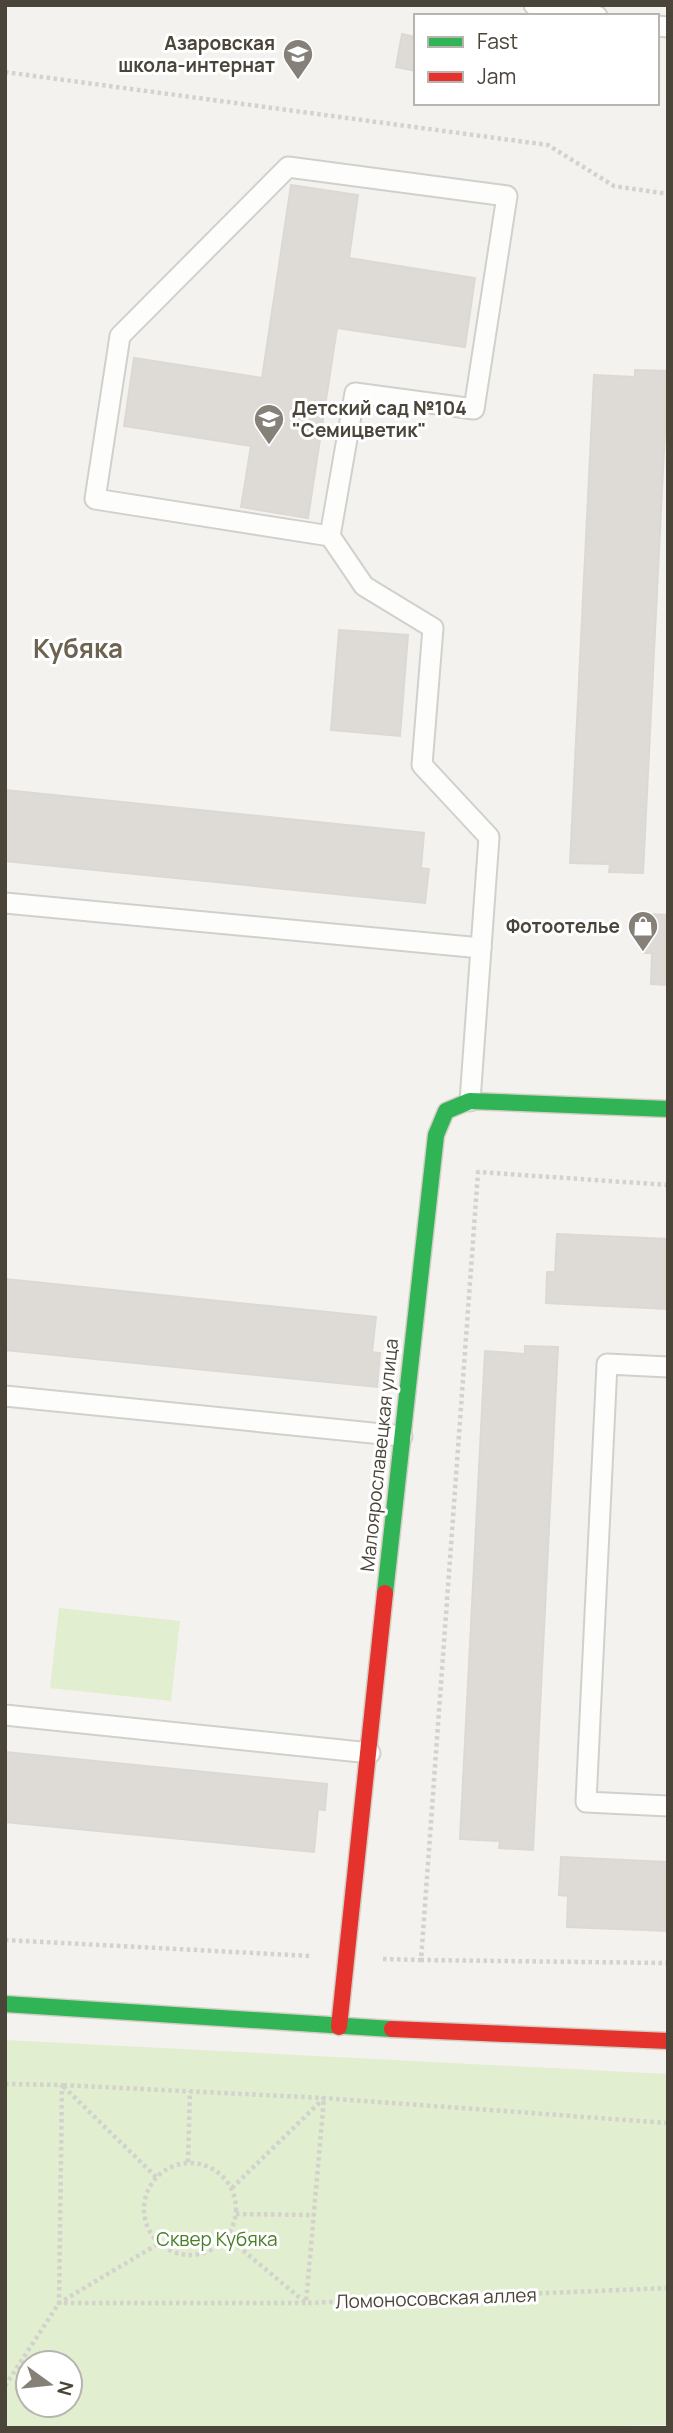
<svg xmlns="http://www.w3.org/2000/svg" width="673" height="2433" font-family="Manrope,sans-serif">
  <rect width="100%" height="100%" fill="#f4f2ee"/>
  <g fill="#e1eecf" fill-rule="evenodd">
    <path d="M 59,1608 L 180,1621 L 171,1701 L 50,1688 Z"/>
    <path d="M 5,2040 L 668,2074 L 668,2425 L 474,2428 L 5,2428 ZM 28,2363 L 70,2363 L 70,2405 L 28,2405 Z"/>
  </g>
  <g fill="#dedbd6" stroke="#dcd9d4" stroke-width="2">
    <path d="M 402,34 L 416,37 L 416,71 L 396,67 Z"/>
    <path d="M 291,185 L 358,195 L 349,258 L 475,278 L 465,347 L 337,328 L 308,518 L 241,507 L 251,446 L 124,426 L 134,358 L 262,378 Z"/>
    <path d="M 635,370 L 668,371 L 643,873 L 609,872 L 610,864 L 570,863 L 594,375 L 635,377 Z"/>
    <path d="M 339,630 L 408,635 L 400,736 L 331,730 Z"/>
    <path d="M 5,790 L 424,833 L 421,868 L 429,869 L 425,903 L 5,861 Z"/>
    <path d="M 646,914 L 668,915 L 668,985 L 651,984 L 652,953 L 643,953 Z"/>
    <path d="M 557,1234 L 668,1239 L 668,1309 L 546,1303 L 547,1272 L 555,1272 Z"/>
    <path d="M 5,1279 L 376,1317 L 372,1352 L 380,1353 L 377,1387 L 5,1350 Z"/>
    <path d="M 525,1346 L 558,1347 L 533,1850 L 499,1848 L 500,1841 L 460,1839 L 485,1351 L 525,1354 Z"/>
    <path d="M 5,1752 L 327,1784 L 325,1810 L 318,1809 L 314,1852 L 5,1822 Z"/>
    <path d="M 561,1857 L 668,1862 L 668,1931 L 567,1927 L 568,1896 L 559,1895 Z"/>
  </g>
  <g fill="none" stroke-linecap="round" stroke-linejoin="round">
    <g stroke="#d2d0cb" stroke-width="23">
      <g id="lane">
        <path d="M 534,5 L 597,16"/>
        <path d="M 657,26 L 668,27"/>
        <path d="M 330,536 L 95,499 L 120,336 L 288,167 L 507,196 L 474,409 L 355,393 L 330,536 L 364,586 L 433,628 L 422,765 L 489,837 L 481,948"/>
        <path d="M 5,903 L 481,948 L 470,1101"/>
        <path d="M 668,1367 L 607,1364 L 586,1802 L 668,1806"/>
        <path d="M 5,1396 L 402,1436"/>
        <path d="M 5,1715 L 370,1753"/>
      </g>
    </g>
    <g stroke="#d3cfc5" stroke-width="19">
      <g id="fast">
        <path d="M 385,1593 L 436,1135 L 446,1111 L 470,1101 L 668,1109"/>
        <path d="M 5,2004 L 392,2029"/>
      </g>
    </g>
    <g stroke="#d3cfc5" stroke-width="19">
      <g id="jam">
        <path d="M 339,2027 L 385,1593"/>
        <path d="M 392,2029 L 668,2041"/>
      </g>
    </g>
    <g stroke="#d3d2cc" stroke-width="4.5" stroke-dasharray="3.5 3.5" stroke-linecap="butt">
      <path d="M 5,72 L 548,145 L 614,186 L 668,194"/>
      <path d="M 668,1185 L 478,1172 L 421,1960 L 668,1963"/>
      <path d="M 5,1940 L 311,1956"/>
      <path d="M 383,1959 L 421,1960"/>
      <path d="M 5,2084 L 62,2085 L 59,2303 L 306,2303 L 324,2098"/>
      <path d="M 188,2162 L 190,2091"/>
      <circle cx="190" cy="2209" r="46"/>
      <path d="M 156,2177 L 62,2085 L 324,2098 L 668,2123"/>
      <path d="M 232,2188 L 324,2098"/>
      <path d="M 236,2214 L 314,2215"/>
      <path d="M 227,2237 L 306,2303 L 668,2288"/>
      <path d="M 5,2386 L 59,2303 L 158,2244"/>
    </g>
    <use href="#lane" stroke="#fdfdfc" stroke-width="19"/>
    <use href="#fast" stroke="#30b455" stroke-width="16"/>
    <use href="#jam" stroke="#e5322d" stroke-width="16"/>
  </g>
  <defs>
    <g id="school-pin" transform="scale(1.575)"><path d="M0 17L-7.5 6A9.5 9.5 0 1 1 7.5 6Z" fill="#868178" stroke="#fff"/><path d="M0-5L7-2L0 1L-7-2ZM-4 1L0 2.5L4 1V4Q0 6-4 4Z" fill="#fff"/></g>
    <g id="shop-pin" transform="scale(1.575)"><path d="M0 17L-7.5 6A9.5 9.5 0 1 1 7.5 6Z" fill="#868178" stroke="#fff"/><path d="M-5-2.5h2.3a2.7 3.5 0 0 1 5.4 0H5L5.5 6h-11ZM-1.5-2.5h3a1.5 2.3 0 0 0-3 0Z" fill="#fff"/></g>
  </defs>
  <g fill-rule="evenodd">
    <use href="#school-pin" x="298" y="54"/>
    <use href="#school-pin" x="269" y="419"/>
    <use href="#shop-pin" x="643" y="926"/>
  </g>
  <g text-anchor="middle" stroke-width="6" stroke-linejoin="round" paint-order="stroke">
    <g font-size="19" font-weight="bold" fill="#4b4439" stroke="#fff" text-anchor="end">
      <text x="275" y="50">Азаровская<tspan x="275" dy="22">школа-интернат</tspan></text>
      <text x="292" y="415" text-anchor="start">Детский сад №104<tspan x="292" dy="22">"Семицветик"</tspan></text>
      <text x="620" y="933">Фотоотелье</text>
    </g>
    <g font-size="19" fill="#4b4439" stroke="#fff">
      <text transform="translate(379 1455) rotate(-84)" y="7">Малоярославецкая улица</text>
      <text transform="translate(436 2298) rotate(-2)" y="7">Ломоносовская аллея</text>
    </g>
    <g font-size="19" fill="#4a7f2a" stroke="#fff">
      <text x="217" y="2246">Сквер Кубяка</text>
    </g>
    <g font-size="26" font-weight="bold" fill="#6e6250" stroke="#fff">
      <text x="78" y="658">Кубяка</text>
    </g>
  </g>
  <rect width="673" height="2433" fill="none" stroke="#4b4439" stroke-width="14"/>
  <rect x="414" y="14" width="245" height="91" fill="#ffffff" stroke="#b7b4b0" stroke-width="2"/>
  <rect x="428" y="37" width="35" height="10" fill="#30b455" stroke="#b7b4b0" stroke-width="2"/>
  <text x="477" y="49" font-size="21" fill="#4b4439">Fast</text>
  <rect x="428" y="72" width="35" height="10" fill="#e5322d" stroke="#b7b4b0" stroke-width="2"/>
  <text x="477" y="84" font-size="21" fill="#4b4439">Jam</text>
  <g transform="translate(49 2384) rotate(105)"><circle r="33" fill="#ffffff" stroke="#b7b4b0" stroke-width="2"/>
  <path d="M0-5L12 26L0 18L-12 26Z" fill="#868178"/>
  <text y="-10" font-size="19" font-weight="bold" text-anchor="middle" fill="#4b4439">N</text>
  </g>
</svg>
